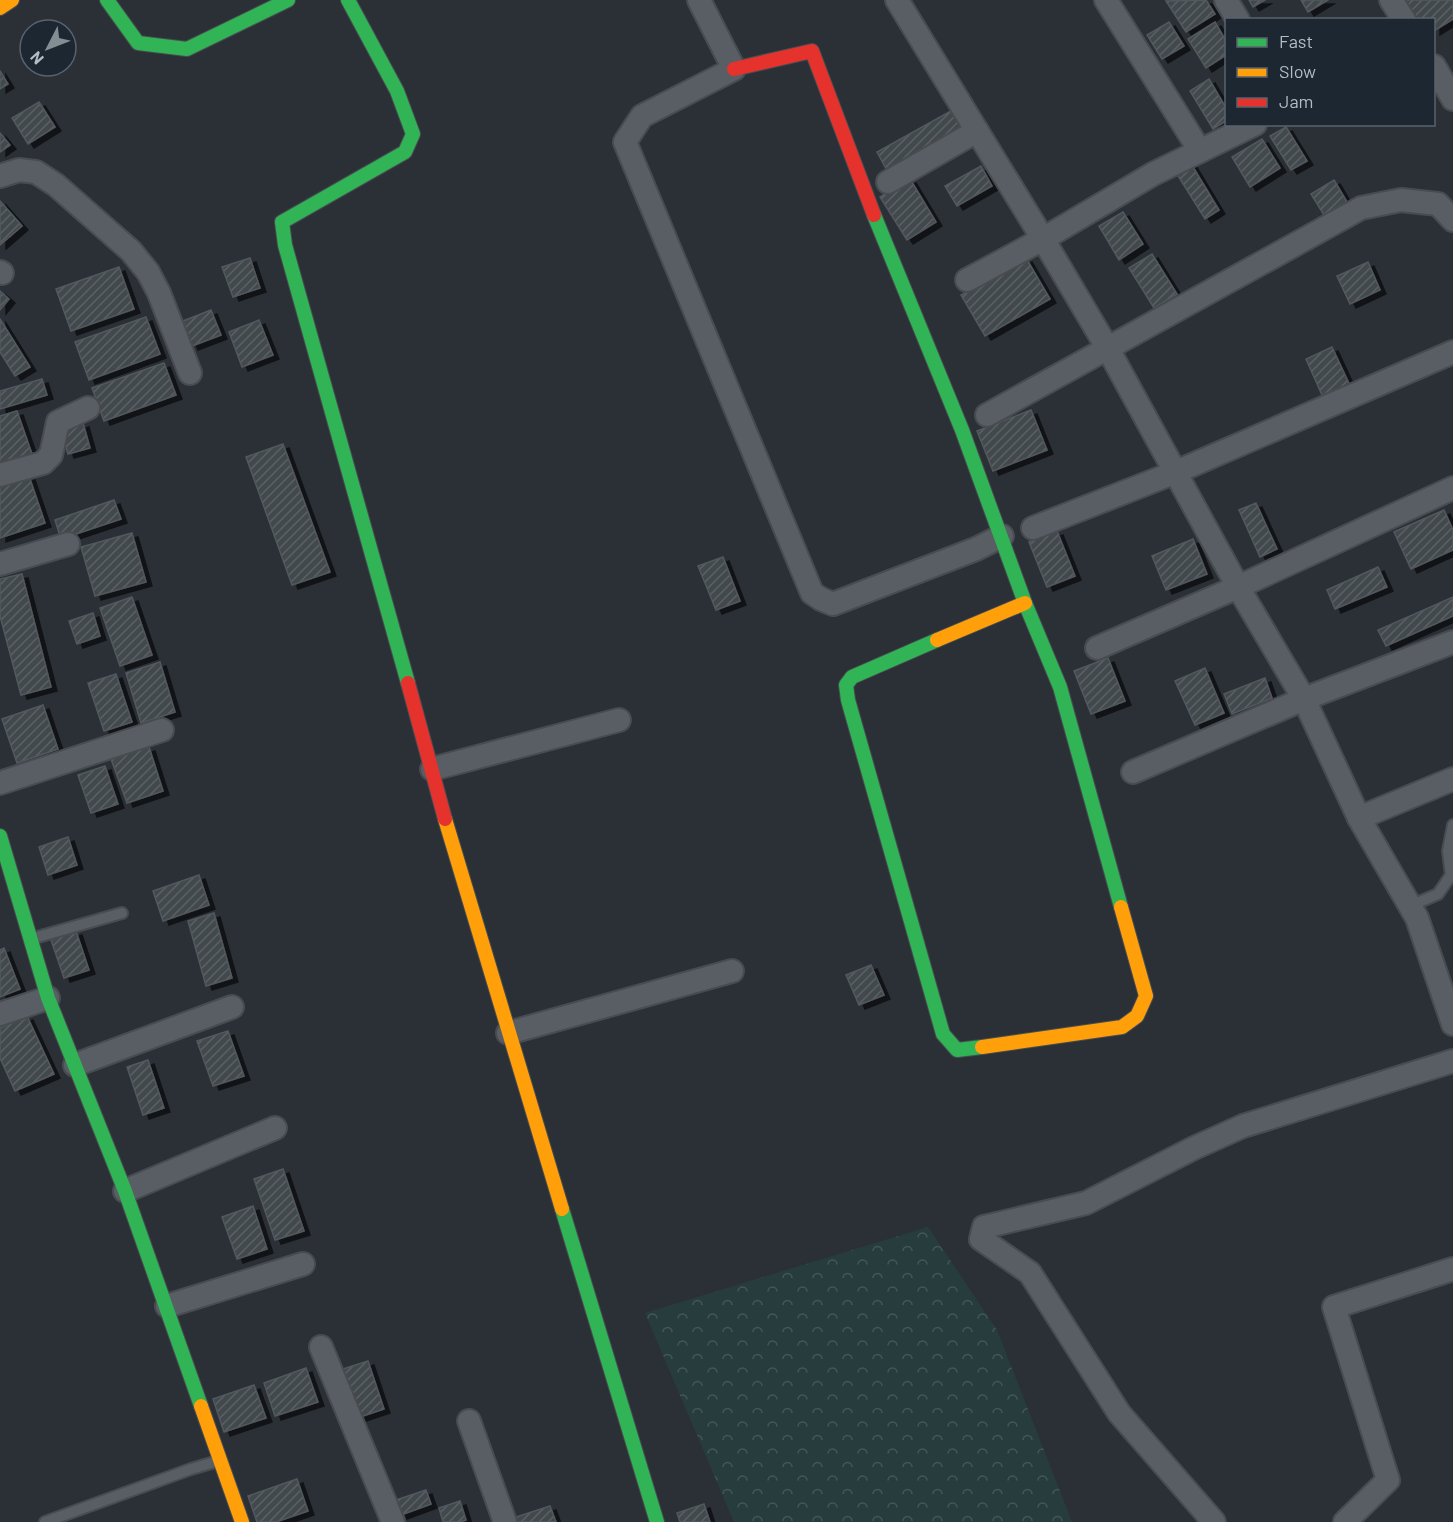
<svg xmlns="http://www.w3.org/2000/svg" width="1453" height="1522" font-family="Barlow,sans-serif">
  <defs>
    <pattern id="forest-crowns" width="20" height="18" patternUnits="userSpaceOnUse" patternTransform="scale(1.5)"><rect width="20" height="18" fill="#273c3d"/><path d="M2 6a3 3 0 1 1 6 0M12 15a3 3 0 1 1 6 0" fill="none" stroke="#445658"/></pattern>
    <pattern id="building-hatch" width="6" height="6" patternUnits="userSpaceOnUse" patternTransform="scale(1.5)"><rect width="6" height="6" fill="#42484d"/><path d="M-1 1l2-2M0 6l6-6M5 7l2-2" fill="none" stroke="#5b6065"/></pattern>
    <filter id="shadow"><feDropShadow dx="6" dy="4" stdDeviation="0" flood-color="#0009"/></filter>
  </defs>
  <rect width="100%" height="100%" fill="#2a3036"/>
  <path fill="url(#forest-crowns)" d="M 928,1227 L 997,1330 L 1072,1522 L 734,1522 L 645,1313 Z"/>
  <g fill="url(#building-hatch)" stroke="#52585e" stroke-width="1.5" filter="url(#shadow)">
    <path d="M 1206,0 L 1215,14 L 1186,32 L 1166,1 Z"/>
    <path d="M 1249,0 L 1265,0 L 1253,7 Z"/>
    <path d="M 1301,0 L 1328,0 L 1308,12 Z"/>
    <path d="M 1402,0 L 1453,0 L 1453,19 L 1434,31 L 1434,20 L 1414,20 Z"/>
    <path d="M 1169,22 L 1184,46 L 1162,59 L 1147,35 Z"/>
    <path d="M 1215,22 L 1226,41 L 1226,55 L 1206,68 L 1188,39 Z"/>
    <path d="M 0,71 L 8,84 L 0,89 Z"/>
    <path d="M 1209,79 L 1226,108 L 1226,121 L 1213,129 L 1190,91 Z"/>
    <path d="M 39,102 L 55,127 L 28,144 L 12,118 Z"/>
    <path d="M 958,107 L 970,128 L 889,174 L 877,152 Z"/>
    <path d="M 1286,127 L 1307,161 L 1291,170 L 1270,136 Z"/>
    <path d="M 0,133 L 10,145 L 0,152 Z"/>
    <path d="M 1262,139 L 1280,168 L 1250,187 L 1232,157 Z"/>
    <path d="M 1190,162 L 1219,210 L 1205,219 L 1175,171 Z"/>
    <path d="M 981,166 L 992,186 L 957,206 L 945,186 Z"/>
    <path d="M 910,179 L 936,222 L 907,240 L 880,197 Z"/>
    <path d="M 1334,180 L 1347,202 L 1324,215 L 1311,194 Z"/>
    <path d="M 0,201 L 22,226 L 0,245 Z"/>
    <path d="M 1123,212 L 1143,244 L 1119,260 L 1099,226 Z"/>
    <path d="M 1152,254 L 1177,294 L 1154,308 L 1129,268 Z"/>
    <path d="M 250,258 L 260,288 L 233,297 L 222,267 Z"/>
    <path d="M 1026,258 L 1050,299 L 985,336 L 961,295 Z"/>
    <path d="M 1368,262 L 1380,290 L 1350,304 L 1337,276 Z"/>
    <path d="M 119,267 L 134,309 L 71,331 L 56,289 Z"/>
    <path d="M 0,291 L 9,299 L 0,310 Z"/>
    <path d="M 211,310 L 221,335 L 192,346 L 183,321 Z"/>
    <path d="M 146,317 L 160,354 L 89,380 L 75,342 Z"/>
    <path d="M 0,319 L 30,367 L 15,376 L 0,352 Z"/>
    <path d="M 259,320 L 273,355 L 242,367 L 229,332 Z"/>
    <path d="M 1332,347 L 1353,392 L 1326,404 L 1306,359 Z"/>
    <path d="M 164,363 L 176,395 L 104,421 L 92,388 Z"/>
    <path d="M 42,379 L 47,395 L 0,409 L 0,391 Z"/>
    <path d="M 1031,410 L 1047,450 L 993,471 L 977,431 Z"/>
    <path d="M 17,411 L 32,454 L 0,465 L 0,416 Z"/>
    <path d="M 83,423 L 90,448 L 68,454 L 61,430 Z"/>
    <path d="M 283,444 L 330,572 L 292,585 L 246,457 Z"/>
    <path d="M 29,476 L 45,523 L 0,538 L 0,486 Z"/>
    <path d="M 114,500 L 121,519 L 61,539 L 55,520 Z"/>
    <path d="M 1256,503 L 1277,549 L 1260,557 L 1239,510 Z"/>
    <path d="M 1444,510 L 1453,530 L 1453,550 L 1411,569 L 1394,532 Z"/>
    <path d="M 1057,531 L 1075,576 L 1047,587 L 1029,542 Z"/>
    <path d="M 132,533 L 146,582 L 95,596 L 81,547 Z"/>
    <path d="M 1193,539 L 1207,574 L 1166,590 L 1152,556 Z"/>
    <path d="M 723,557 L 740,601 L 716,610 L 698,566 Z"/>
    <path d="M 1378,567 L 1387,587 L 1335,609 L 1327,590 Z"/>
    <path d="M 22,574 L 51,687 L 21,695 L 0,616 L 0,579 Z"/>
    <path d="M 132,597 L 152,655 L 120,666 L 100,608 Z"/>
    <path d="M 1453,597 L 1453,616 L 1386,646 L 1378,630 Z"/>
    <path d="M 93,613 L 100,636 L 77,644 L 69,621 Z"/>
    <path d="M 1108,658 L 1125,701 L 1091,714 L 1074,671 Z"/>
    <path d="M 160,662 L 175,712 L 141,723 L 126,673 Z"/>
    <path d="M 1205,668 L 1224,713 L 1195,725 L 1175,681 Z"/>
    <path d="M 116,674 L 132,722 L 104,731 L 88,683 Z"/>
    <path d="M 1265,678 L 1272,698 L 1232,714 L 1224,694 Z"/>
    <path d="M 43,705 L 58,749 L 17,763 L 2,719 Z"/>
    <path d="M 149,747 L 163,791 L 127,803 L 111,759 Z"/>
    <path d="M 105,766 L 118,804 L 91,813 L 78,775 Z"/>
    <path d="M 68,837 L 77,865 L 48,875 L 39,847 Z"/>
    <path d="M 199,875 L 209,905 L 163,921 L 153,891 Z"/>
    <path d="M 214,913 L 232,978 L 206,986 L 188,921 Z"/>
    <path d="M 76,931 L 89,970 L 64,978 L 51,940 Z"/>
    <path d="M 4,948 L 20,989 L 0,997 L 0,950 Z"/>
    <path d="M 871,965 L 884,995 L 859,1005 L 846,975 Z"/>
    <path d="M 27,1016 L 54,1074 L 15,1091 L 0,1058 L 0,1028 Z"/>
    <path d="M 228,1031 L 244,1076 L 213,1086 L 197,1041 Z"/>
    <path d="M 148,1060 L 164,1108 L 143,1115 L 127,1067 Z"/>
    <path d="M 283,1169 L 304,1231 L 275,1240 L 254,1179 Z"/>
    <path d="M 253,1206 L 267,1249 L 237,1259 L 222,1217 Z"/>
    <path d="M 368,1361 L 384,1409 L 357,1418 L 340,1370 Z"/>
    <path d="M 306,1368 L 318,1402 L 275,1416 L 264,1383 Z"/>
    <path d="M 254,1385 L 266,1418 L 224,1432 L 213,1399 Z"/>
    <path d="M 297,1479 L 308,1511 L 276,1522 L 257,1522 L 248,1496 Z"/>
    <path d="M 426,1490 L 431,1504 L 401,1515 L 396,1500 Z"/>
    <path d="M 460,1501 L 466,1520 L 460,1522 L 443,1522 L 439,1508 Z"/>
    <path d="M 704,1504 L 710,1522 L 680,1522 L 677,1513 Z"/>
    <path d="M 550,1506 L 556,1522 L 510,1522 L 510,1519 Z"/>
  </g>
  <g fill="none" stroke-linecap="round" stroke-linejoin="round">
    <g stroke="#484c51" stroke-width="14">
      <g id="lane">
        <path d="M 1410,906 L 1438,894 L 1451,875 L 1448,851 L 1453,825"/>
        <path d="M 34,938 L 122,913"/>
        <path d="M 45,1522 L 191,1469 L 218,1461"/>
      </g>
    </g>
    <g stroke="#484c51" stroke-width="26">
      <g id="street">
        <path d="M 699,0 L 734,69 L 642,116 L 625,142 L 812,593 L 821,599 L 833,604 L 976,549 L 1002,536"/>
        <path d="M 897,0 L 1043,239 L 1108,349 L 1238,587 L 1304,699 L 1359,818 L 1417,918 L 1453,1024"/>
        <path d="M 1106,0 L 1200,151"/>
        <path d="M 1226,0 L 1238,20"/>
        <path d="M 1391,0 L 1404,20"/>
        <path d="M 1434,66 L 1453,99"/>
        <path d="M 0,176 L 19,170 L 36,172 L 56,185 L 131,251 L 148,272 L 159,293 L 190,373"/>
        <path d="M 888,182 L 977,131"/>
        <path d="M 0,272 L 2,273"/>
        <path d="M 967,280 L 1043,239 L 1153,174 L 1255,124"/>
        <path d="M 987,415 L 1361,208 L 1401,200 L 1438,204 L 1453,220"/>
        <path d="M 0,475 L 43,463 L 51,455 L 58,422 L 88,408"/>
        <path d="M 1033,528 L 1176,472 L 1453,352"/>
        <path d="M 0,564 L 68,544"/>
        <path d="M 1097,648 L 1238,587 L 1453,488"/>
        <path d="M 432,769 L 619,720"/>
        <path d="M 1133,772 L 1304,699 L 1453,642"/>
        <path d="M 0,783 L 162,730"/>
        <path d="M 1359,818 L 1453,779"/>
        <path d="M 0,1014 L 48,998"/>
        <path d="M 508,1033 L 732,971"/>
        <path d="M 75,1065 L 232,1007"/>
        <path d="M 125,1191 L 275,1128"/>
        <path d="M 167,1306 L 303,1264"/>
        <path d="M 321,1347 L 393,1522"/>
        <path d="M 469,1421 L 505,1522"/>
        <path d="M 1214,1522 L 1119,1413 L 1030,1273 L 981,1239 L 984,1227 L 1086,1203 L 1194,1148 L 1243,1126 L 1453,1061"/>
        <path d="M 1345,1522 L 1388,1480 L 1334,1307 L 1453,1269"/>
      </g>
    </g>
    <g stroke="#484c51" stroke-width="16">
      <g id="fast">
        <path d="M 107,0 L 138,43 L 187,49 L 288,0"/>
        <path d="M 348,0 L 397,91 L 413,134 L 405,152 L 282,222 L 285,245 L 408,683"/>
        <path d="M 874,215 L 962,430 L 1025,603 L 1060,687 L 1121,907"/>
        <path d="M 937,640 L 852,677 L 846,685 L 848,700 L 943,1034 L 957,1050 L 982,1047"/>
        <path d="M 0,836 L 48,998 L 125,1191 L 201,1406"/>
        <path d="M 562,1209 L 657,1522"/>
      </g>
    </g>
    <g stroke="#484c51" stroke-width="16">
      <g id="slow">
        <path d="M 0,8 L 12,0"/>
        <path d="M 937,640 L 1025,603"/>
        <path d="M 445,819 L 562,1209"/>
        <path d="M 982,1047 L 1122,1027 L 1137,1016 L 1146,996 L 1121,907"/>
        <path d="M 201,1406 L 242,1522"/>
      </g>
    </g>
    <g stroke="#484c51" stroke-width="16">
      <g id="jam">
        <path d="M 734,69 L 812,51 L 874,215"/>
        <path d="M 408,683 L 445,819"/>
      </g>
    </g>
    <use href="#lane" stroke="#595e65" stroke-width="10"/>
    <use href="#street" stroke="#595e65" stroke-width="22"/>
    <use href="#fast" stroke="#30b455" stroke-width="14"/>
    <use href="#slow" stroke="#ff9f0a" stroke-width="14"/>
    <use href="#jam" stroke="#e5322d" stroke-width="14"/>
  </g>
  <rect x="1225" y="18" width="210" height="108" fill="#1d2731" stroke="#59636d" stroke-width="1.5"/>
  <rect x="1237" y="38" width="30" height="9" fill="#30b455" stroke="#59636d" stroke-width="1.5"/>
  <text x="1279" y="48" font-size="18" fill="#b4bdc7">Fast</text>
  <rect x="1237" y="68" width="30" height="9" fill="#ff9f0a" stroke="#59636d" stroke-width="1.5"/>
  <text x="1279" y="78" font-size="18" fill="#b4bdc7">Slow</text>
  <rect x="1237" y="98" width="30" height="9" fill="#e5322d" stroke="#59636d" stroke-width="1.5"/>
  <text x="1279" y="108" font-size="18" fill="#b4bdc7">Jam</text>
  <g transform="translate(48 48) rotate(228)"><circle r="28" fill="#1d2731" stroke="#59636d" stroke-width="1.5"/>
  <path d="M0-4.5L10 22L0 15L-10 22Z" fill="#848c94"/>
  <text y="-9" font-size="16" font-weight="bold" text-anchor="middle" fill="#b4bdc7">N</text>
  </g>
</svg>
